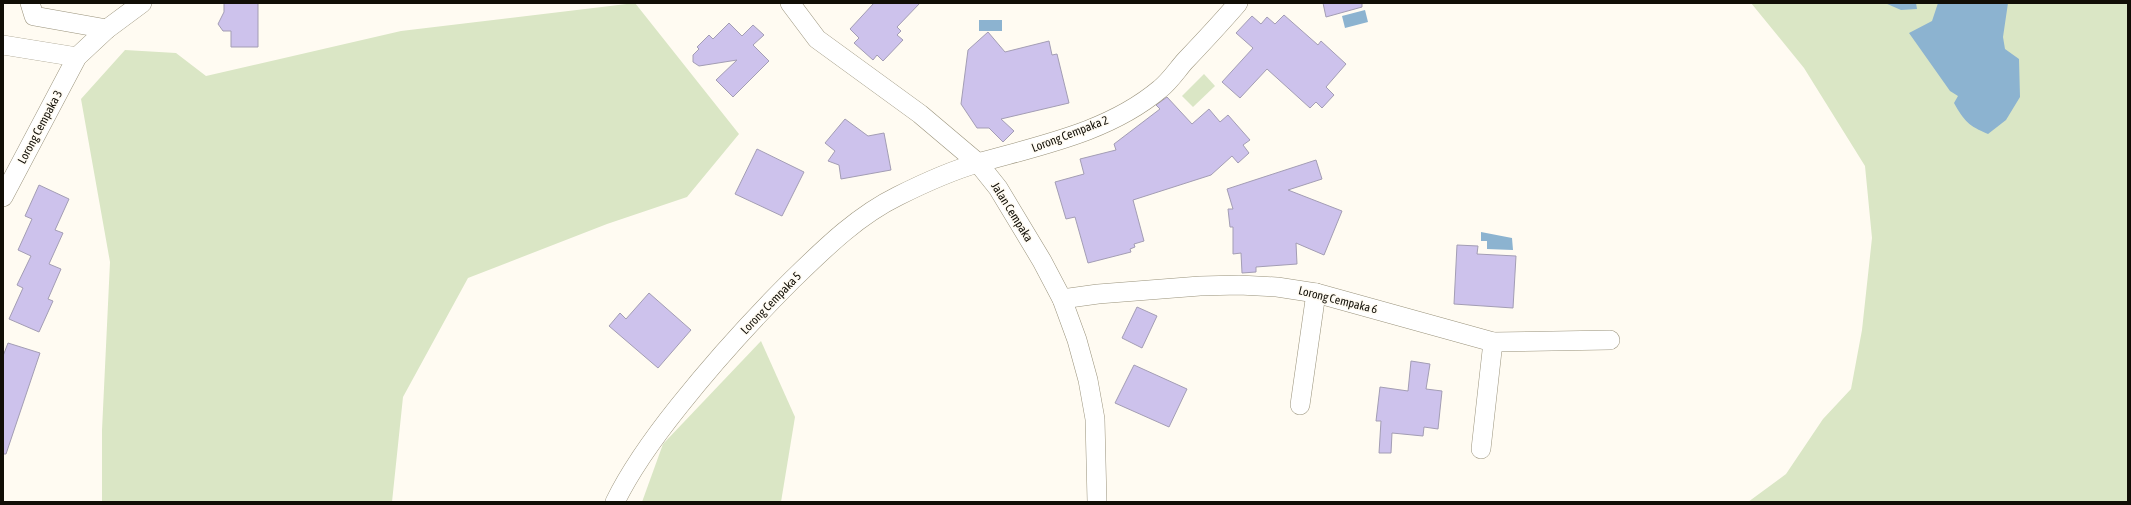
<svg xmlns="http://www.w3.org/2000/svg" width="2131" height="505" font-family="'Asap Condensed',sans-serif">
  <rect width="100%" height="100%" fill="#fffbf2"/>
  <g fill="#dae6c5">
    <path d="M 635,3 L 739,134 L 687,197 L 607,224 L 468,278 L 403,397 L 392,502 L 102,502 L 102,430 L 110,262 L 81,99 L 125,50 L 176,53 L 206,76 L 401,31 Z"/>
    <path d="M 1751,3 L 2128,3 L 2128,502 L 1748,502 L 1786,474 L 1823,419 L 1851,389 L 1862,330 L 1872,238 L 1865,166 L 1804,68 Z"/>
    <path d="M 1204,74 L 1215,86 L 1193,107 L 1182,96 Z"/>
    <path d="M 761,341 L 795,417 L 781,502 L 642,502 L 663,444 Z"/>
  </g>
  <g fill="#8cb3d0">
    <path d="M 1885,3 L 1916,3 L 1917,9 L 1901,10 Z"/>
    <path d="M 1938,3 L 2008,3 L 2003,37 L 2005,49 L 2019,59 L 2020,97 L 2006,120 L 1988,134 C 1969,126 1964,121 1954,103 L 1958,96 L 1950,91 L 1909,33 L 1932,21 Z"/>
    <path d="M 1365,10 L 1368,22 L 1345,28 L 1342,16 Z"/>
    <rect x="979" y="20" width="23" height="11"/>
    <path d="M 1481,232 L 1512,238 L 1513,250 L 1487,249 L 1487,241 L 1481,241 Z"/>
  </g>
  <g fill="#cdc2ec" stroke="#a39db4">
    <path d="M 224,3 L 258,3 L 258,47 L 231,47 L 231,31 L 223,31 L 218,24 L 224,12 Z"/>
    <path d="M 874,3 L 920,3 L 897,27 L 901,31 L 897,35 L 903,40 L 883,61 L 877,55 L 873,60 L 854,43 L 859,38 L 850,29 Z"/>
    <path d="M 1323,3 L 1362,3 L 1362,7 L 1326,17 Z"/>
    <path d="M 1284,15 L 1318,45 L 1321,41 L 1346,64 L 1326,87 L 1334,95 L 1322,108 L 1316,102 L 1310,108 L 1267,69 L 1240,98 L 1222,82 L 1253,48 L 1236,33 L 1252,16 L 1261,24 L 1267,17 L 1275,24 Z"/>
    <path d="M 729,23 L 742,36 L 753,25 L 764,35 L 753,45 L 769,61 L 733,97 L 716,80 L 737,60 L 699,66 L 693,62 L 693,55 L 699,49 L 697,47 L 709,35 L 713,39 Z"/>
    <path d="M 988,32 L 1005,52 L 1049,41 L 1052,55 L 1057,54 L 1069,103 L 1001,119 L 1014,131 L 1003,142 L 989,128 L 977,128 L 961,104 L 968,50 Z"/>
    <path d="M 1167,97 L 1192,124 L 1209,109 L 1220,122 L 1228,115 L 1250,140 L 1243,145 L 1249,153 L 1238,163 L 1232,156 L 1211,175 L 1133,200 L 1144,241 L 1134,244 L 1135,247 L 1130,249 L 1131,252 L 1088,263 L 1075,217 L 1066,219 L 1055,182 L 1084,174 L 1080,159 L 1116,150 L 1114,144 L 1160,109 L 1156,105 Z"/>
    <path d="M 845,119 L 868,136 L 884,133 L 891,170 L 841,179 L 839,165 L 828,161 L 835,151 L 825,143 Z"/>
    <path d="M 757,149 L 804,172 L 782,216 L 735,194 Z"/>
    <path d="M 1316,160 L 1322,179 L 1288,190 L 1342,211 L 1324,255 L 1296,243 L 1297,264 L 1256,267 L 1256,272 L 1242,273 L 1241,253 L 1233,254 L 1233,227 L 1230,227 L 1228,209 L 1233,209 L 1227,189 Z"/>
    <path d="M 39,185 L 69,199 L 55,230 L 63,233 L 49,264 L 61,269 L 48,299 L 53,301 L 39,332 L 9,319 L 23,288 L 17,285 L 31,256 L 18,250 L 32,219 L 25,216 Z"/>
    <path d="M 1457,245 L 1478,246 L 1477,254 L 1516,256 L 1513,308 L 1454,304 Z"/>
    <path d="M 649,293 L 691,330 L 658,368 L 609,326 L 620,313 L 626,319 Z"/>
    <path d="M 1137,307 L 1157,316 L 1142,348 L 1122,338 Z"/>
    <path d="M 8,343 L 40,353 L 6,454 L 3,454 L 3,356 Z"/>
    <path d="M 1411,361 L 1430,364 L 1426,389 L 1442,391 L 1438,429 L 1424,427 L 1423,436 L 1392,433 L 1391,453 L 1379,453 L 1381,421 L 1376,421 L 1380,387 L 1408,391 Z"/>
    <path d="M 1134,365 L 1187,389 L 1169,427 L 1115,403 Z"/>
  </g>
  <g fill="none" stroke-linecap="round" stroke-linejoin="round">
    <g stroke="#9a937c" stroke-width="20">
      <g id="minor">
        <path d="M 30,3 L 34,16 L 107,29"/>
        <path d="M 790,3 L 817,39 L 920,114 L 978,163 L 998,188 L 1042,261 L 1062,299 L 1077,340 L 1088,380 L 1095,419 L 1097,502"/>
        <path d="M 3,45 L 77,57"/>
        <path d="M 3,197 L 77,57 L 107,29 L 142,3"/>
        <path d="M 1062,299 L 1098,294 L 1200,286 L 1239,285 L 1277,287 L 1316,293 L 1493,342 L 1610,340"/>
        <path d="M 1300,405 L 1316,293"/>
        <path d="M 1481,449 L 1493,342"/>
        <path d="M 615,502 C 632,467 655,436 679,406 C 714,362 752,320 792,280 C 824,249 857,216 898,196 C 924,183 950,171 978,163 C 1041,145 1109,132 1160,89 C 1170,81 1177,70 1185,61 C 1203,42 1221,23 1238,3"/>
      </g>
    </g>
    <use href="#minor" stroke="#fff" stroke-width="19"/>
  </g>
  <g text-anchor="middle" stroke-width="3" stroke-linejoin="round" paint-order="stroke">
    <g font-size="12" fill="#110e06" stroke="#fffbf2">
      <text transform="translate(40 127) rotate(-62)" y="4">Lorong Cempaka 3</text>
      <text transform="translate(1070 134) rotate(-21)" y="4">Lorong Cempaka 2</text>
      <text transform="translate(1012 212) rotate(58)" y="4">Jalan Cempaka</text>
      <text transform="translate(1338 300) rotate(14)" y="4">Lorong Cempaka 6</text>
      <text transform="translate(771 303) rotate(-46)" y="4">Lorong Cempaka 5</text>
    </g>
  </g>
  <rect width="2131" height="505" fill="none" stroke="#110e06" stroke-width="8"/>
</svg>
